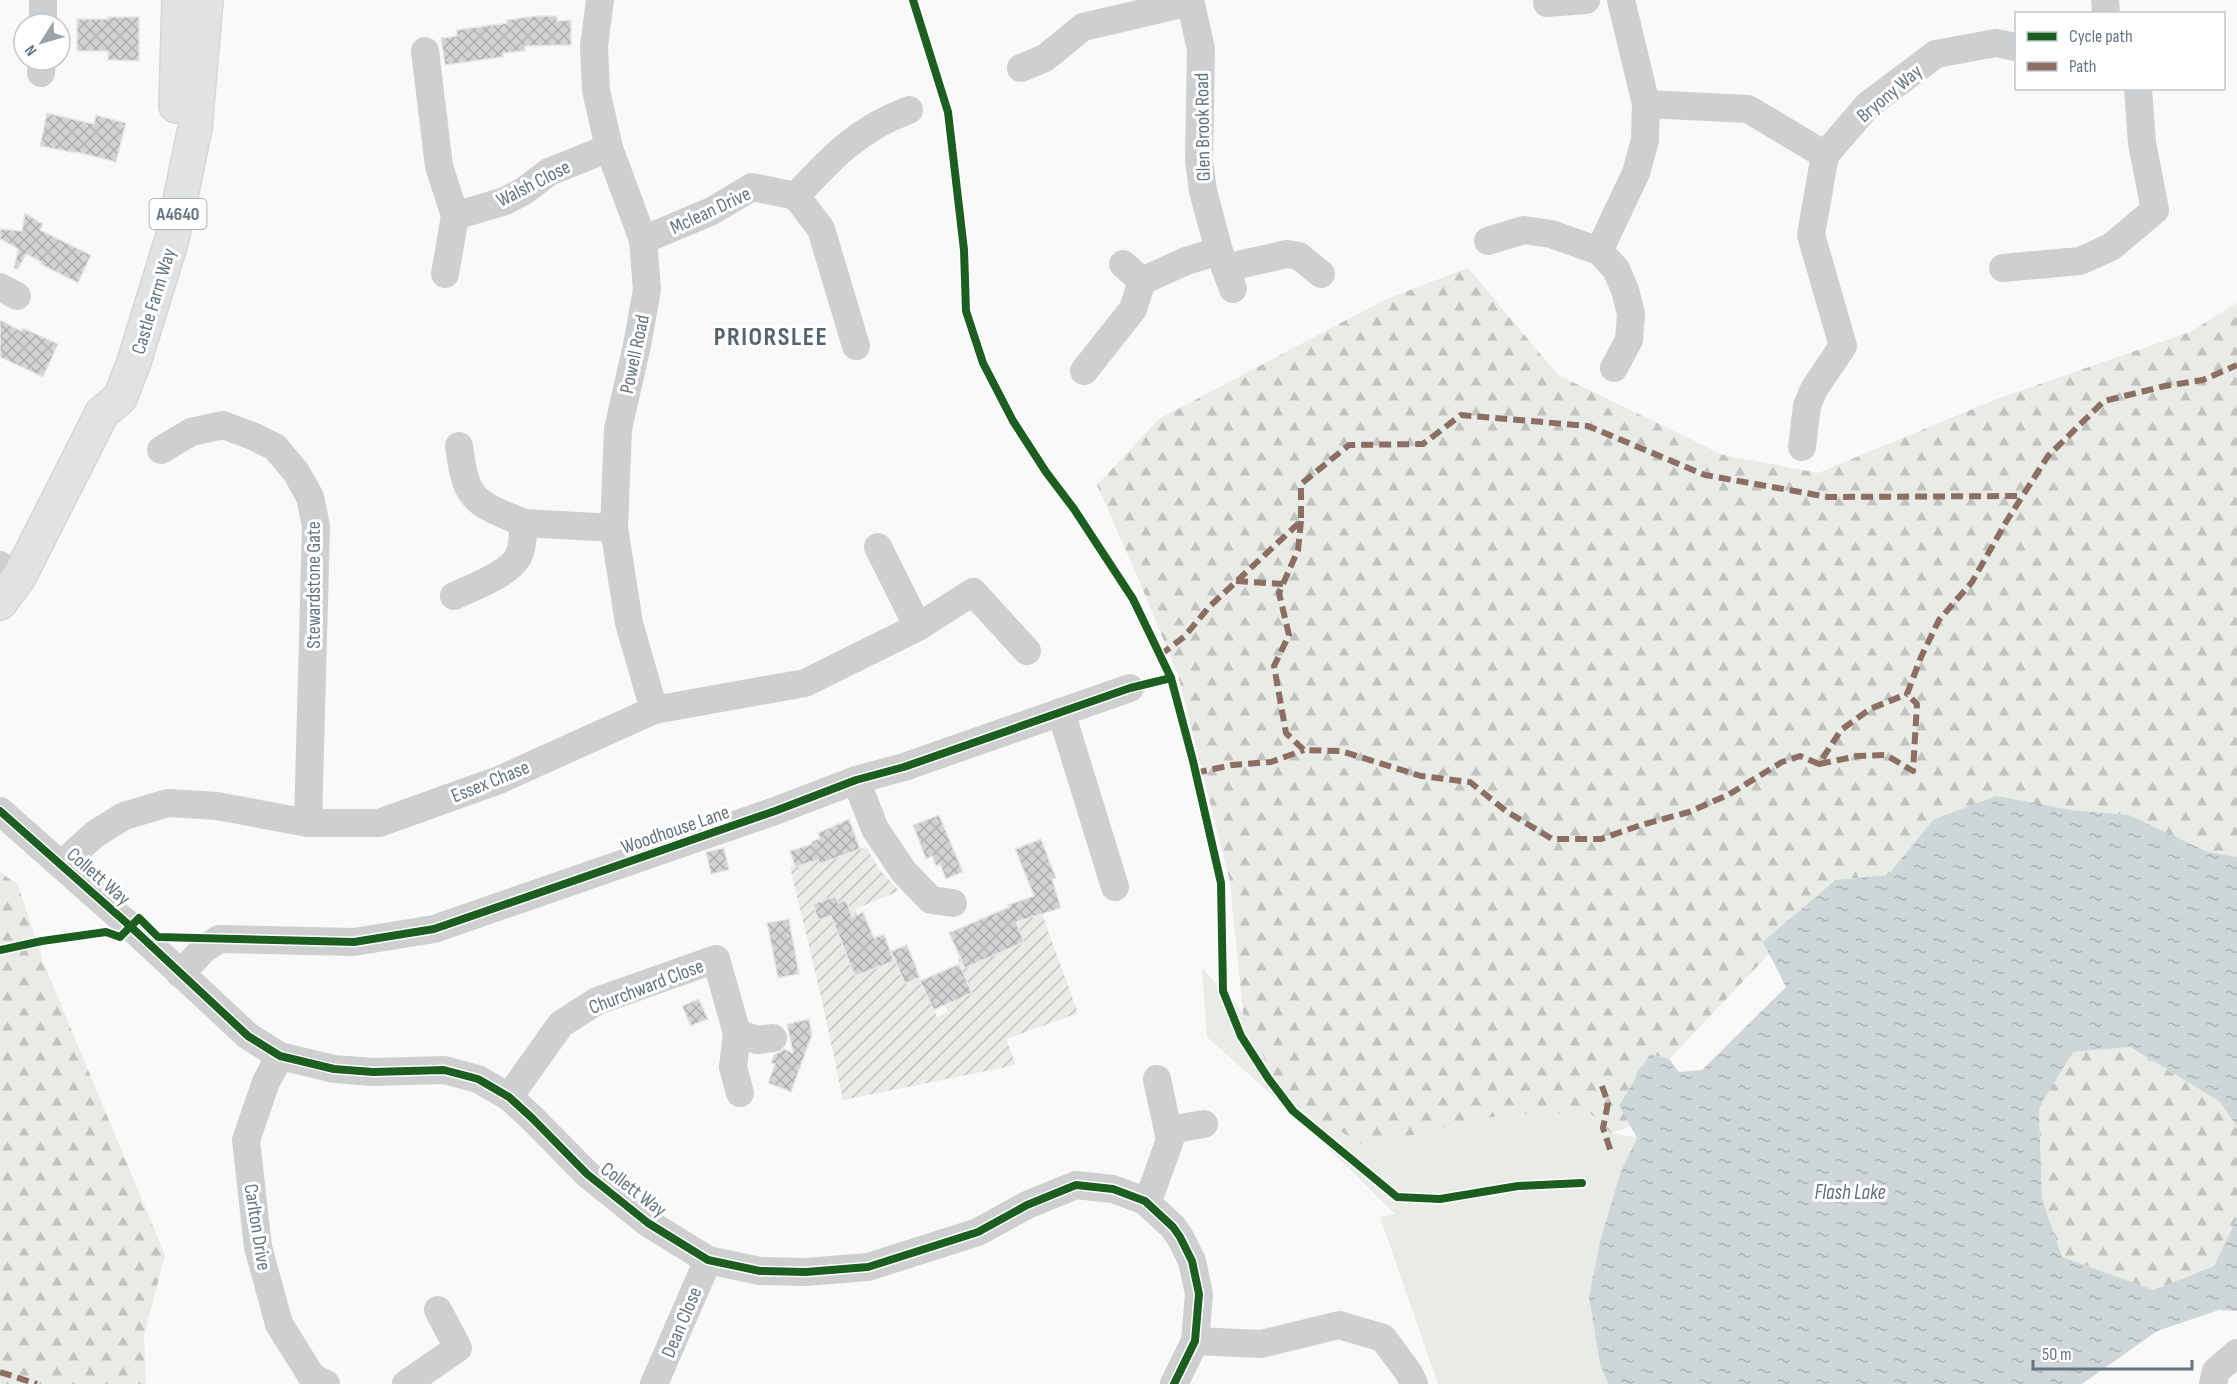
<svg xmlns="http://www.w3.org/2000/svg" width="2237" height="1384" font-family="'Sofia Sans Condensed',sans-serif">
  <defs>
    <pattern id="forest-firs" width="22" height="20" patternUnits="userSpaceOnUse" patternTransform="scale(1.5)"><rect width="22" height="20" fill="#e8ebe6"/><path d="M5 1l3.5 6h-7zM16 11l3.5 6h-7z" fill="#c0c3c0"/></pattern>
    <pattern id="garden-furrows" width="10" height="10" patternUnits="userSpaceOnUse" patternTransform="scale(1.5)"><rect width="10" height="10" fill="#e8ebe6"/><path d="M-1 1l2-2M0 10L10 0M9 11l2-2" fill="none" stroke="#c0c3c0"/></pattern>
    <pattern id="water-ripples" width="26" height="14" patternUnits="userSpaceOnUse" patternTransform="scale(1.5)"><rect width="26" height="14" fill="#ced6d9"/><path d="M2 4q2-2 4 0t4 0M15 11q2-2 4 0t4 0" fill="none" stroke="#abb2b5"/></pattern>
    <pattern id="building-cross-hatch" width="8" height="8" patternUnits="userSpaceOnUse" patternTransform="scale(1.5)"><rect width="8" height="8" fill="#d0d2d3"/><path d="M0 0l8 8M0 8l8-8" fill="none" stroke="#acafb1"/></pattern>
  </defs>
  <rect width="100%" height="100%" fill="#f9f9f9"/>
  <path fill="#e8ebe6" d="M 1202,968 L 1243,1013 L 1269,1068 L 1365,1146 L 1510,1113 L 1591,1114 L 1611,1133 L 1637,1138 L 1621,1171 L 1600,1241 L 1589,1297 L 1600,1364 L 1608,1384 L 1438,1384 L 1380,1217 L 1395,1214 L 1291,1112 L 1207,1037 Z"/>
  <g fill="url(#forest-firs)">
    <path d="M 1468,268 L 1558,375 L 1723,455 L 1818,473 L 1997,399 L 2190,332 L 2237,303 L 2237,857 L 2208,852 L 2129,815 L 2071,810 L 1933,820 L 1888,875 L 1834,880 L 1764,942 L 1769,954 L 1669,1059 L 1650,1054 L 1619,1104 L 1631,1126 L 1611,1133 L 1591,1114 L 1510,1113 L 1365,1146 L 1294,1103 L 1269,1068 L 1243,1013 L 1230,882 L 1178,675 L 1138,578 L 1097,485 L 1159,419 L 1386,299 Z"/>
    <path d="M 0,872 L 18,885 L 44,964 L 165,1255 L 144,1335 L 146,1384 L 0,1384 Z"/>
    <path d="M 2129,1047 L 2220,1101 L 2237,1126 L 2237,1218 L 2214,1266 L 2154,1290 L 2062,1257 L 2042,1199 L 2039,1108 L 2073,1052 Z"/>
  </g>
  <path fill="url(#garden-furrows)" d="M 866,847 L 879,869 L 899,891 L 855,909 L 857,915 L 839,922 L 836,929 L 855,976 L 867,972 L 863,963 L 891,951 L 905,983 L 920,977 L 937,1017 L 948,1012 L 945,1005 L 972,993 L 959,964 L 958,951 L 982,960 L 1024,942 L 1020,932 L 1011,936 L 1006,925 L 1033,915 L 1042,914 L 1078,1013 L 1006,1039 L 1016,1065 L 843,1100 L 823,1005 L 790,867 L 818,859 L 820,864 Z"/>
  <path fill="url(#water-ripples)" d="M 1996,796 L 2071,810 L 2129,815 L 2208,852 L 2237,857 L 2237,1126 L 2219,1101 L 2130,1047 L 2073,1052 L 2039,1108 L 2042,1199 L 2062,1257 L 2154,1290 L 2214,1266 L 2237,1218 L 2237,1311 L 2219,1310 L 2157,1331 L 2082,1384 L 1608,1384 L 1600,1364 L 1589,1297 L 1600,1241 L 1621,1171 L 1637,1138 L 1619,1105 L 1650,1054 L 1669,1059 L 1679,1072 L 1702,1070 L 1786,987 L 1763,942 L 1835,880 L 1888,875 L 1933,820 Z"/>
  <g fill="url(#building-cross-hatch)" stroke="#e8e8e8" stroke-width="1.5">
    <path d="M 536,16 L 557,16 L 557,21 L 571,20 L 571,45 L 525,46 L 525,51 L 503,53 L 503,57 L 445,65 L 441,38 L 457,36 L 456,30 L 507,23 L 507,20 Z"/>
    <path d="M 108,17 L 139,17 L 139,61 L 108,60 L 108,51 L 77,51 L 77,19 L 108,19 Z"/>
    <path d="M 47,113 L 94,124 L 96,115 L 126,123 L 116,162 L 76,152 L 76,153 L 40,146 Z"/>
    <path d="M 25,213 L 43,224 L 40,230 L 91,255 L 78,283 L 40,264 L 41,262 L 26,254 L 18,269 L 14,268 L 18,249 L 0,239 L 0,229 L 22,231 Z"/>
    <path d="M 0,320 L 21,331 L 23,328 L 58,344 L 43,377 L 0,357 Z"/>
    <path d="M 939,815 L 963,872 L 946,879 L 940,864 L 936,866 L 932,856 L 926,859 L 913,825 Z"/>
    <path d="M 849,819 L 860,849 L 820,864 L 818,860 L 795,867 L 790,851 L 812,844 L 811,842 L 820,838 L 818,833 Z"/>
    <path d="M 1041,839 L 1056,878 L 1052,879 L 1061,908 L 1016,922 L 1024,942 L 965,968 L 949,933 L 1009,907 L 1008,905 L 1034,896 L 1015,849 Z"/>
    <path d="M 724,848 L 729,870 L 711,874 L 706,852 Z"/>
    <path d="M 836,896 L 838,903 L 846,900 L 852,917 L 863,912 L 874,938 L 884,934 L 894,961 L 855,976 L 831,916 L 818,920 L 813,904 Z"/>
    <path d="M 789,919 L 799,974 L 778,978 L 767,923 Z"/>
    <path d="M 907,945 L 920,977 L 905,984 L 891,951 Z"/>
    <path d="M 959,964 L 972,993 L 934,1010 L 920,981 Z"/>
    <path d="M 699,999 L 708,1019 L 691,1026 L 682,1006 Z"/>
    <path d="M 809,1019 L 812,1035 L 791,1092 L 768,1083 L 775,1064 L 771,1063 L 774,1055 L 784,1049 L 793,1053 L 787,1024 Z"/>
  </g>
  <g fill="none" stroke-linecap="round" stroke-linejoin="round">
    <g stroke="#d5d6d7" stroke-width="36">
      <g id="major">
        <path d="M 176,106 L 179,0"/>
        <path d="M 0,603 L 19,577 L 102,413 L 120,398 L 134,362 L 172,239 L 195,128 L 206,0"/>
      </g>
    </g>
    <g stroke="#cecfd0" stroke-width="28">
      <path d="M 43,0 L 43,24"/>
      <path d="M 600,0 L 594,46 L 596,90 L 609,148 L 643,240 L 647,290 L 637,345 L 618,429 L 614,528 L 629,623 L 654,710"/>
      <path d="M 1190,0 L 1201,49 L 1199,160 L 1203,191 L 1219,251 L 1233,289"/>
      <path d="M 2105,0 L 2106,14"/>
      <path d="M 1547,3 L 1586,0"/>
      <path d="M 425,51 L 439,166 L 455,216 L 445,274"/>
      <path d="M 1021,68 L 1045,58 L 1083,27 L 1190,2"/>
      <path d="M 41,73 L 42,60"/>
      <path d="M 1646,104 L 1748,109 L 1825,155"/>
      <path d="M 796,196 C 832,157 858,129 909,110"/>
      <path d="M 455,216 L 505,201 L 524,191 L 549,172 L 609,148"/>
      <path d="M 643,240 L 712,211 L 752,187 L 796,196 L 821,229 L 856,346"/>
      <path d="M 1488,241 L 1524,230 L 1551,234 L 1599,251 L 1616,269 L 1625,290 L 1631,314 L 1629,340 L 1614,368"/>
      <path d="M 1599,251 L 1636,173 L 1645,140 L 1646,104 L 1621,0"/>
      <path d="M 1123,264 L 1142,281 L 1186,261 L 1219,251"/>
      <path d="M 1225,268 L 1287,254 L 1299,256 L 1321,274"/>
      <path d="M 2003,268 L 2080,261 L 2111,247 L 2155,210 L 2142,143 L 2138,88"/>
      <path d="M 0,287 L 17,296"/>
      <path d="M 1084,371 L 1133,309 L 1142,281"/>
      <path d="M 459,446 C 461,458 462,473 467,484 C 475,507 504,514 524,523"/>
      <path d="M 1802,447 L 1807,406 L 1814,389 L 1843,346 L 1811,235 L 1825,155 L 1868,105 L 1936,54 L 1996,43 L 2016,47"/>
      <path d="M 161,450 L 191,432 L 223,425 L 255,437 L 275,447 L 296,472 L 310,497 L 316,526 L 308,823"/>
      <path d="M 878,547 L 918,627 L 973,592 L 1027,651"/>
      <path d="M 0,565 L 19,577"/>
      <path d="M 454,596 C 473,587 514,573 520,552 C 523,543 523,532 524,523 L 614,528"/>
      <path d="M 1061,712 L 1115,887"/>
      <path d="M 856,780 L 875,829 L 904,872 L 931,900 L 953,903"/>
      <path d="M 0,811 L 130,926 L 248,1036 L 280,1056 L 334,1069 L 373,1072 L 444,1070 L 478,1079 L 509,1097 L 532,1118 L 587,1174 L 648,1223 L 708,1260 L 760,1271 L 806,1272 L 868,1267 L 978,1232 L 1027,1205 L 1076,1185 L 1113,1189 L 1145,1201 L 1173,1227 L 1180,1237 L 1192,1261 L 1199,1294 L 1195,1341 L 1174,1384"/>
      <path d="M 61,865 L 95,834 L 124,816 L 168,803 L 217,806 L 308,823 L 379,823 L 499,780 L 654,710 L 805,683 L 918,627"/>
      <path d="M 180,974 L 204,949 L 219,939 L 354,942 L 434,929 L 775,811 L 856,780 L 904,767 L 1130,688"/>
      <path d="M 737,1033 L 757,1040 L 773,1038"/>
      <path d="M 280,1056 L 266,1082 L 246,1140 L 258,1247 L 279,1324 L 312,1377 L 326,1384"/>
      <path d="M 509,1097 L 561,1024 L 597,1001 L 716,959 L 737,1033 L 733,1067 L 740,1093"/>
      <path d="M 1169,1130 L 1204,1124"/>
      <path d="M 1145,1201 L 1152,1190 L 1170,1140 L 1157,1079"/>
      <path d="M 1195,1341 L 1261,1344 L 1339,1325 L 1383,1338 L 1409,1373 L 1414,1384"/>
      <path d="M 406,1384 L 458,1348 L 438,1310"/>
      <path d="M 654,1384 L 708,1260"/>
      <path d="M 2213,1384 L 2216,1371 L 2237,1353"/>
    </g>
    <use href="#major" stroke="#e1e2e2" stroke-width="33"/>
    <g stroke="#8d6e63" stroke-width="6" stroke-dasharray="12 6" stroke-linecap="butt">
      <path d="M 1301,521 L 1298,550 L 1279,593 L 1289,635 L 1274,666 L 1286,733 L 1304,750 L 1341,751 L 1421,776 L 1470,782 L 1506,811 L 1552,839 L 1601,839 L 1641,825 L 1689,812 L 1728,795 L 1782,762 L 1800,756 L 1819,764 L 1841,730 L 1870,709 L 1907,694"/>
      <path d="M 1236,581 L 1283,584"/>
      <path d="M 1160,655 L 1184,637 L 1209,607 L 1301,521 L 1301,484 L 1349,445 L 1423,444 L 1461,415 L 1588,426 L 1705,475 L 1828,497 L 2023,496"/>
      <path d="M 1819,764 L 1858,756 L 1886,755 L 1913,771 L 1917,704 L 1907,694 L 1921,657 L 1939,620 L 1972,582 L 2006,522 L 2048,456 L 2104,401 L 2165,386 L 2203,380 L 2237,365"/>
      <path d="M 1195,773 L 1232,765 L 1271,762 L 1304,750"/>
      <path d="M 1602,1086 L 1608,1103 L 1603,1128 L 1611,1152"/>
      <path d="M 0,1372 L 37,1384"/>
    </g>
    <g stroke="#fff" stroke-width="11">
      <g id="cycleway">
        <path d="M 913,0 L 948,112 L 964,250 L 966,311 L 983,363 L 1013,421 L 1046,472 L 1074,509 L 1133,599 L 1171,678 L 1193,761 L 1221,883 L 1223,991 L 1241,1036 L 1268,1078 L 1293,1111 L 1397,1197 L 1440,1199 L 1518,1186 L 1582,1183"/>
        <path d="M 0,811 L 130,926 L 248,1036 L 280,1056 L 334,1069 L 373,1072 L 444,1070 L 478,1079 L 509,1097 L 532,1118 L 587,1174 L 648,1223 L 708,1260 L 760,1271 L 806,1272 L 868,1267 L 978,1232 L 1027,1205 L 1076,1185 L 1113,1189 L 1145,1201 L 1173,1227 L 1180,1237 L 1192,1261 L 1199,1294 L 1195,1341 L 1174,1384"/>
        <path d="M 0,950 L 42,941 L 106,932 L 120,937 L 139,918 L 158,937 L 354,942 L 434,929 L 775,811 L 856,780 L 904,767 L 1130,688 L 1171,678"/>
      </g>
    </g>
    <use href="#cycleway" stroke="#1b5e20" stroke-width="8"/>
  </g>
  <g text-anchor="middle" stroke-width="6" stroke-linejoin="round" paint-order="stroke">
    <rect fill="#fff" stroke="#939fa8" stroke-width="1.5" x="149.5" y="199" width="57" height="30" rx="4.5"/>
    <g font-size="18" font-weight="bold" fill="#657683">
      <text x="178" y="220">A4640</text>
    </g>
    <g font-size="20" fill="#657683" stroke="#fff">
      <text transform="translate(1889 93) rotate(-40)" y="7">Bryony Way</text>
      <text transform="translate(1202 127) rotate(-91)" y="7">Glen Brook Road</text>
      <text transform="translate(533 183) rotate(-27)" y="7">Walsh Close</text>
      <text transform="translate(710 210) rotate(-25)" y="7">Mclean Drive</text>
      <text transform="translate(153 301) rotate(-73)" y="7">Castle Farm Way</text>
      <text transform="translate(634 354) rotate(-78)" y="7">Powell Road</text>
      <text transform="translate(313 585) rotate(-90)" y="7">Stewardstone Gate</text>
      <text transform="translate(490 781) rotate(-22)" y="7">Essex Chase</text>
      <text transform="translate(675 829) rotate(-19)" y="7">Woodhouse Lane</text>
      <text transform="translate(99 876) rotate(41)" y="7">Collett Way</text>
      <text transform="translate(646 986) rotate(-21)" y="7">Churchward Close</text>
      <text transform="translate(634 1189) rotate(37)" y="7">Collett Way</text>
      <text transform="translate(258 1227) rotate(81)" y="7">Carlton Drive</text>
      <text transform="translate(681 1322) rotate(-67)" y="7">Dean Close</text>
    </g>
    <g font-size="21" font-style="italic" fill="#60757c" stroke="#fff">
      <text x="1850" y="1199">Flash Lake</text>
    </g>
    <g font-size="26" font-weight="bold" letter-spacing="1.5" fill="#57646e" stroke="#fff">
      <text x="771" y="345">PRIORSLEE</text>
    </g>
  </g>
  <rect x="2015" y="12" width="210" height="78" fill="#ffffff" stroke="#c1c8cd" stroke-width="1.5"/>
  <rect x="2027" y="32" width="30" height="9" fill="#1b5e20" stroke="#c1c8cd" stroke-width="1.5"/>
  <text x="2069" y="42" font-size="18" fill="#657683">Cycle path</text>
  <rect x="2027" y="62" width="30" height="9" fill="#8d6e63" stroke="#c1c8cd" stroke-width="1.5"/>
  <text x="2069" y="72" font-size="18" fill="#657683">Path</text>
  <g transform="translate(42 42) rotate(233)"><circle r="28" fill="#ffffff" stroke="#c1c8cd" stroke-width="1.5"/>
  <path d="M0-4.5L10 22L0 15L-10 22Z" fill="#99a4ac"/>
  <text y="-9" font-size="16" font-weight="bold" text-anchor="middle" fill="#657683">N</text>
  </g>
  <path d="M2033 1360v9h159v-9" fill="none" stroke="#657683" stroke-width="3"/>
  <text x="2042" y="1360" font-size="18" fill="#657683" stroke="#ffffff" stroke-width="4.5" paint-order="stroke">50 m</text>
</svg>
